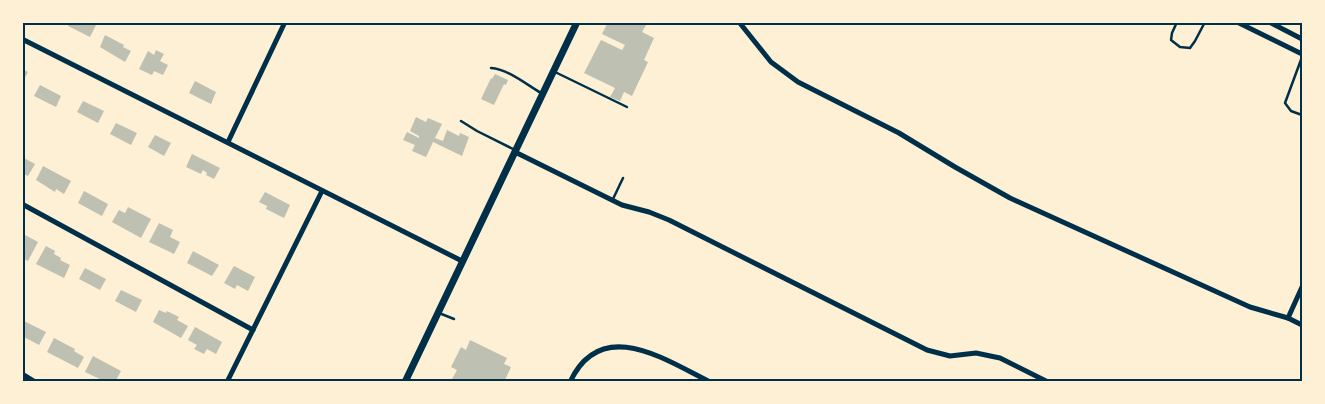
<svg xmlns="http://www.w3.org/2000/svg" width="1325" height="404" font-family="Commissioner,sans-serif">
  <rect width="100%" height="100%" fill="#fdf0d5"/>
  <g fill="#bec0b2">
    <path d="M 70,22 L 90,22 L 96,25 L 90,37 L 68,26 Z"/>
    <path d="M 608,22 L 622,22 L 625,24 L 626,22 L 641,22 L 646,25 L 642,32 L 654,38 L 644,60 L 648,62 L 632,96 L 624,92 L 620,101 L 610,97 L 615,88 L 584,73 L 601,40 L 622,50 L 625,45 L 602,34 Z"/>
    <path d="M 105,35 L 124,45 L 123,47 L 131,51 L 125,62 L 100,47 Z"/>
    <path d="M 156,50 L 164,54 L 160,61 L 168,65 L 163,75 L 154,71 L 152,75 L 139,69 L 148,51 L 154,55 Z"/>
    <path d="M 22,69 L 28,72 L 22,83 Z"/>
    <path d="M 495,74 L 508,80 L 506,85 L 504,84 L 494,105 L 481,99 L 491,78 L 492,79 Z"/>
    <path d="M 195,81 L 216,92 L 211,104 L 189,93 Z"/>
    <path d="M 40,85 L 61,96 L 56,107 L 34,96 Z"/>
    <path d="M 83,101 L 104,111 L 98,123 L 77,112 Z"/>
    <path d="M 416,117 L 426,122 L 428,118 L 442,124 L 435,138 L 443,141 L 447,130 L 459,136 L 460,133 L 469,137 L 462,156 L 433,142 L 426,157 L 412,151 L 415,145 L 403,140 L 407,132 L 419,138 L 419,136 L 410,131 Z"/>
    <path d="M 116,123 L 137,133 L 131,145 L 110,134 Z"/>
    <path d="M 155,135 L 171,143 L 164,156 L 148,147 Z"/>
    <path d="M 192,154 L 220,168 L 214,179 L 206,175 L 207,173 L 203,170 L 201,174 L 186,167 Z"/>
    <path d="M 22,157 L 35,164 L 28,176 L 22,173 Z"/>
    <path d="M 43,166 L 71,181 L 64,194 L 56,189 L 55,192 L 36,180 Z"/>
    <path d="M 84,191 L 108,204 L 102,216 L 78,203 Z"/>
    <path d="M 265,192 L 290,205 L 284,218 L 266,209 L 267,206 L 259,202 Z"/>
    <path d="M 128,207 L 151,219 L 141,238 L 112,222 L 119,210 L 125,213 Z"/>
    <path d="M 159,223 L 173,230 L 170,237 L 180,242 L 174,254 L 149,242 Z"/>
    <path d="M 25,235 L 38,242 L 28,261 L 22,258 L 22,239 Z"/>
    <path d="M 46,246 L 55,251 L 54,254 L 61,258 L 60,260 L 70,265 L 64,278 L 36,264 Z"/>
    <path d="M 193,251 L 219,265 L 212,276 L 187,263 Z"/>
    <path d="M 234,266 L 255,277 L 248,291 L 237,285 L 235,289 L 224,283 Z"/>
    <path d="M 85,268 L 106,279 L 100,290 L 79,279 Z"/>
    <path d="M 121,290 L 142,300 L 136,312 L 115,301 Z"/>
    <path d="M 159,310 L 166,313 L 167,311 L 179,317 L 177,320 L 188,326 L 181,338 L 153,322 Z"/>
    <path d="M 22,320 L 46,332 L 39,345 L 22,336 Z"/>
    <path d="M 195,327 L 222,342 L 216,354 L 207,349 L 204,354 L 194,349 L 197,345 L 188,340 Z"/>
    <path d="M 54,338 L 75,349 L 74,351 L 84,357 L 78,368 L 47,352 Z"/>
    <path d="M 470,340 L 507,358 L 504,364 L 511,367 L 504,382 L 457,382 L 452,379 L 457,370 L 451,367 L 461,347 L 466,350 Z"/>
    <path d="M 93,356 L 121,371 L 115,382 L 110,382 L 105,379 L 104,381 L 85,372 Z"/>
  </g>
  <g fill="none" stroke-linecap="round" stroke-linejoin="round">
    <g stroke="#003049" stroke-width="2.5">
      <path d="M 1177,22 L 1172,33 L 1171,40 L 1180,47 L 1190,48 L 1195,41 L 1205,22"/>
      <path d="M 1302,57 L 1285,103 L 1291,111 L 1302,115"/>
      <path d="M 491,68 C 508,69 527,85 541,93"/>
      <path d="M 555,72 L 627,107"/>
      <path d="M 461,121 L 477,131 L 515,150"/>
      <path d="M 613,199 L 623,178"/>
      <path d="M 439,313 L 454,319"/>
    </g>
    <g stroke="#003049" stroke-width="5">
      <path d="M 739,22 L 771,62 L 798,82 L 899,133 L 955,167 L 1010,198 L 1250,307 L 1288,318 L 1302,325"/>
      <path d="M 1237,22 L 1302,54"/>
      <path d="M 1269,22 L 1302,39"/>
      <path d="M 22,39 L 462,261"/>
      <path d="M 228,142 L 285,22"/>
      <path d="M 515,152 L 622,205 L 649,212 L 669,220 L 927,350 L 950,356 L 976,353 L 1000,358 L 1048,382"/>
      <path d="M 22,204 L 253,330"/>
      <path d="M 1288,318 L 1302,287"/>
      <path d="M 22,374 L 35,382"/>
      <path d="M 227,382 L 322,191"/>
      <path d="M 570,382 C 601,316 664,359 710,382"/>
    </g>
    <path stroke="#003049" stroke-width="7" d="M 405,382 L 577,22"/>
  </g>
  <rect width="1325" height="404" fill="none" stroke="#fdf0d5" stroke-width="48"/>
  <rect x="24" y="24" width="1277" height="356" fill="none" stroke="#003049" stroke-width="2"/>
</svg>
